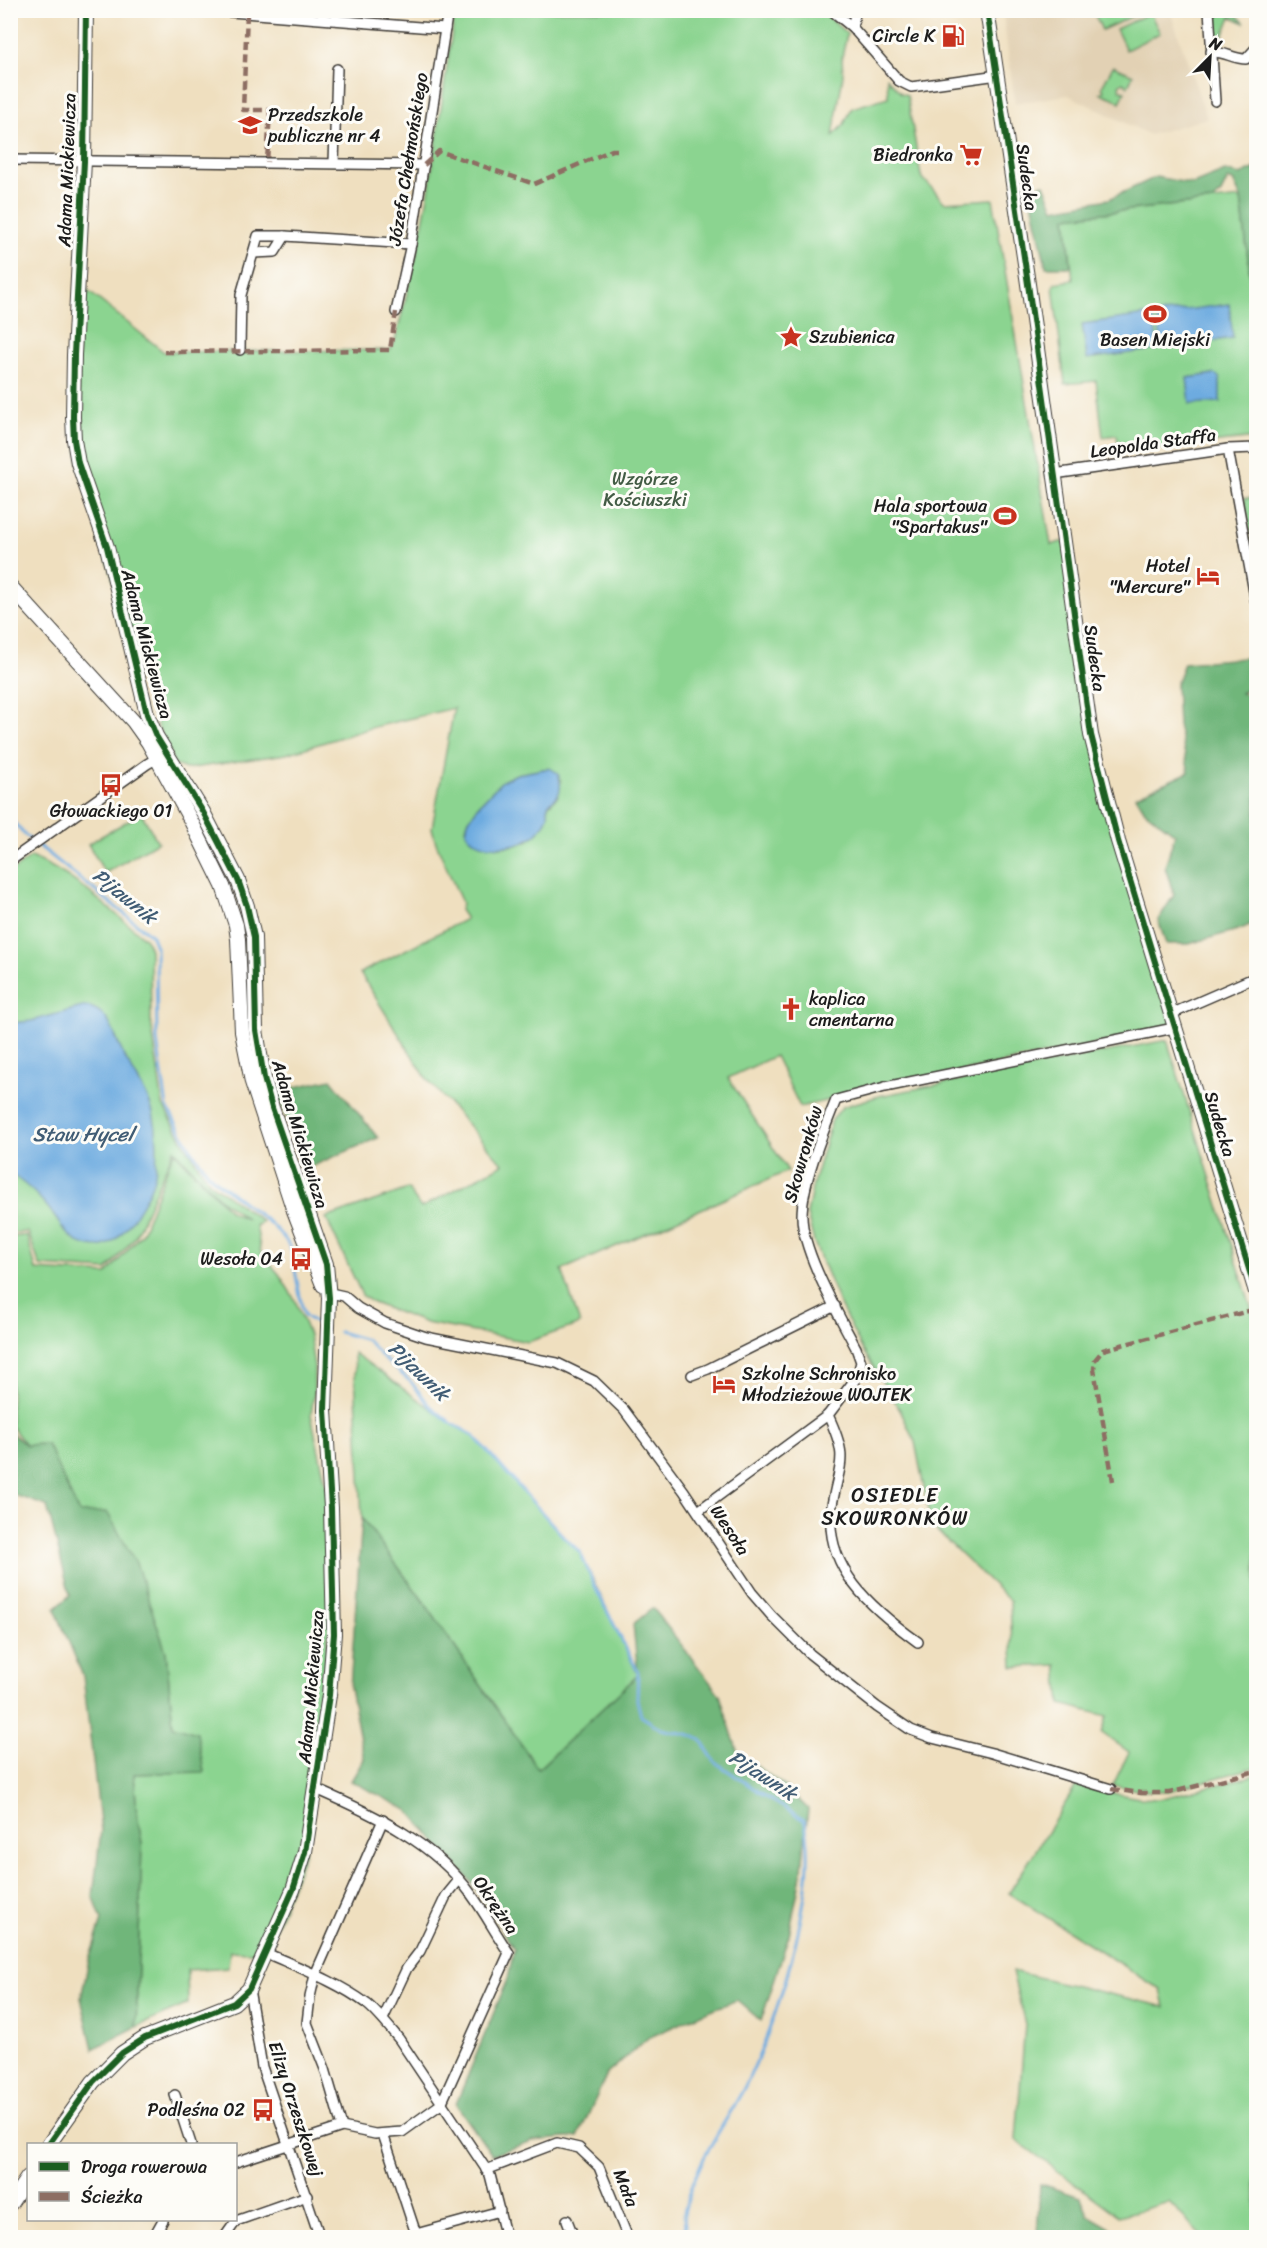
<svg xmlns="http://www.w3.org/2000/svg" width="1267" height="2248" font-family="Sriracha,sans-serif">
  <rect width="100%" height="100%" fill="#fdfcf7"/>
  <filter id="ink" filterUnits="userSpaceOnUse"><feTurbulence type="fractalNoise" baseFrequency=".0167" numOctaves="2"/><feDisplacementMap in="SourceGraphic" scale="12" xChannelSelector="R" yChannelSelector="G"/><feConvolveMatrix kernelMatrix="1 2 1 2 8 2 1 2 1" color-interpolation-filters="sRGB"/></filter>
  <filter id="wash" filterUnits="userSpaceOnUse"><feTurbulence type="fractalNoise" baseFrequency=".008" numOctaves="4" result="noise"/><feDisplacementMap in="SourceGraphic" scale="24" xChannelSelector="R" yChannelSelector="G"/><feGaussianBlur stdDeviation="1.35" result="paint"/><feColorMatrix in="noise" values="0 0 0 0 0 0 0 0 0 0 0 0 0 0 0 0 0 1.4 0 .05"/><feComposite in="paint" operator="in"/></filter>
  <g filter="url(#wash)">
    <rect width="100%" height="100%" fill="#efdfbf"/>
    <path fill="#e2d1b4" d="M 1042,10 L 1170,11 L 1207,118 L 1150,135 L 1068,95 L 1015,103 L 1003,15 Z"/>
    <g fill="#8bd490" stroke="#547856" stroke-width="1.5" fill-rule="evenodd">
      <path d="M 455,11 L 822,11 L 847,34 L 842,57 L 843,75 L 833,136 L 843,126 L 852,108 L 888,97 L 887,78 L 901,93 L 907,95 L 921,176 L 944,202 L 993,199 L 1051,545 L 1064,541 L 1088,711 L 1174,1028 L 885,1087 L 800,1107 L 775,1056 L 728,1078 L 788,1171 L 562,1270 L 580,1324 L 528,1342 L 426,1323 L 373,1303 L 362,1295 L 326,1218 L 408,1189 L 421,1208 L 503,1164 L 427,1079 L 360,973 L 466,919 L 460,910 L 462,903 L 436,843 L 432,828 L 454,708 L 374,727 L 286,754 L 186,769 L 175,765 L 154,718 L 78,463 L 77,282 L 164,352 L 390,350 L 395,341 L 418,249 L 430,185 ZM 549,768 L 561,780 L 558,796 L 547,807 L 548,811 L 539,831 L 529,840 L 517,845 L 500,847 L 482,844 L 466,828 L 468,821 L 479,805 L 502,781 L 517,774 Z"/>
      <path d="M 1093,11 L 1144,11 L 1102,30 Z"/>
      <path d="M 1213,11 L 1233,11 L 1245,23 L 1231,17 L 1219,45 L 1215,42 Z"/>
      <path d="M 1150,13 L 1160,33 L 1126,50 L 1116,29 Z"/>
      <path d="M 1113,66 L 1133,75 L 1128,86 L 1123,82 L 1119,85 L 1120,90 L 1125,91 L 1120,103 L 1113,98 L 1100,93 L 1104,91 L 1102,87 Z"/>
      <path d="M 1241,198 L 1252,293 L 1256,293 L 1256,438 L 1119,453 L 1117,435 L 1103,437 L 1096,381 L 1065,384 L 1053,286 L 1055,285 L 1055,283 L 1073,280 L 1066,217 Z"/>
      <path d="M 1244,498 L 1256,498 L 1256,567 Z"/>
      <path d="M 141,813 L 158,842 L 105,873 L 88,844 Z"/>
      <path d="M 31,857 C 77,876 107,908 146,939 L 150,950 L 151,1021 L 163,1105 L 185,1145 L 209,1182 L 262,1221 L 258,1225 L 256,1225 L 261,1253 L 279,1274 L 295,1300 L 309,1335 L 314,1366 L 314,1394 L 311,1415 L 331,1508 L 334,1584 L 305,1852 L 266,1953 L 230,1951 L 228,1967 L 187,1970 L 188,2004 L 136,2027 L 142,1843 L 137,1816 L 134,1774 L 204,1771 L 173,1726 L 166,1652 L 79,1513 L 47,1444 L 26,1445 L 11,1426 L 11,1237 L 27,1235 L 36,1270 L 107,1274 L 142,1233 L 174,1151 L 231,1212 L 247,1219 L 221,1200 L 174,1149 L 135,1237 L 107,1270 L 40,1266 L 28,1232 L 11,1233 L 11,872 Z"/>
      <path d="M 1167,1040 L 1256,1323 L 1256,1767 L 1169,1791 L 1141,1791 L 1113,1785 L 1129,1752 L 1102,1733 L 1107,1716 L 1061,1704 L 1057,1665 L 1013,1667 L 1010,1601 L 937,1531 L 929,1514 L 915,1442 L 900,1410 L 861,1347 L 839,1303 L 814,1242 L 807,1214 L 813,1184 L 832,1120 L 842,1107 L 879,1096 Z"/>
      <path d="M 354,1353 L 451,1423 L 473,1435 L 564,1537 L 580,1552 L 638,1675 L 538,1769 L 424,1602 L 362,1518 Z"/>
      <path d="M 1256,1775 L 1256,2237 L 1203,2237 L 1169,2202 L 1119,2216 L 1016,2140 L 1025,2024 L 1012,1971 L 1165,2007 L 1161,1990 L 1009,1893 L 1076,1786 L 1139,1798 L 1158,1799 Z"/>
    </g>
    <g fill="#70b67a" stroke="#46694b" stroke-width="1.5">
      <path d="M 1256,168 L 1256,293 L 1252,293 L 1241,198 L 1233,181 L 1228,179 L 1221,193 L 1213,201 L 1066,217 L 1071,267 L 1046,267 L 1029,188 L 1044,184 L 1054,209 L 1109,199 L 1156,177 L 1193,184 L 1225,171 L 1240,175 Z"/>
      <path d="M 1255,657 L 1256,682 L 1241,693 L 1256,697 L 1256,922 L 1241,929 L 1189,944 L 1166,944 L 1158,920 L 1174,895 L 1165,867 L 1175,834 L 1145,811 L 1136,796 L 1189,772 L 1178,725 L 1176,684 L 1184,663 Z"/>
      <path d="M 331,1079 L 378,1138 L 301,1171 C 300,1139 285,1120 277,1091 Z"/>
      <path d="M 10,1432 L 26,1445 L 47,1444 L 79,1513 L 107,1512 L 136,1563 L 166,1652 L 173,1726 L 197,1733 L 204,1772 L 134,1774 L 137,1816 L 142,1843 L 136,2027 L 93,2049 L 81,1998 L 89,1960 L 102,1920 L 93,1896 L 101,1830 L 83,1676 L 55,1609 L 70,1595 L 47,1506 L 11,1494 Z"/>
      <path d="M 362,1518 L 424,1602 L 538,1769 L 638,1675 L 633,1624 L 653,1608 L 720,1695 L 738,1753 L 786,1787 L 808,1809 L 802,1870 L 789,1935 L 761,2021 L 737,2000 L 703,2013 L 648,2038 L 607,2074 L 578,2137 L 532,2141 L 492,2155 L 456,2104 L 508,1978 L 514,1949 L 472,1883 L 408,1810 L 351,1781 L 364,1759 L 350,1688 Z"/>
      <path d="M 1040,2184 L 1081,2197 L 1088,2215 L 1126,2237 L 1037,2237 Z"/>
    </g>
    <g fill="#6dabe0" stroke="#44647e" stroke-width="1.5">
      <path d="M 1229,304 L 1233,338 L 1162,348 L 1157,314 Z"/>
      <path d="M 1153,314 L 1158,349 L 1087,359 L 1082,324 Z"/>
      <path d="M 1214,374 L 1220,378 L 1220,402 L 1190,404 L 1187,378 Z"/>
      <path d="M 549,768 L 558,773 C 560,779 562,789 558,795 C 556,799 550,801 548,805 C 547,808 549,811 548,814 C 548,820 543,826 540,830 C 526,849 477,854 466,832 L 468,821 L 479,805 L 502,781 L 517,774 Z"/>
      <path d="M 86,1006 C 107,1010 112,1028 119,1045 C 127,1065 141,1082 149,1101 C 158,1122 158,1152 155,1174 C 153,1188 137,1214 128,1226 C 117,1240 105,1251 86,1245 C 65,1240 58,1218 45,1204 C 35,1192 23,1182 11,1174 L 11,1023 L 31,1021 Z"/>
    </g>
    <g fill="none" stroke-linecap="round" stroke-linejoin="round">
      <g stroke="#6dabe0" stroke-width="3">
        <path d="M 10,818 L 24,834 L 152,936 L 156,947 L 157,1040 L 167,1107 L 192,1151 L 211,1177 L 271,1224 L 285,1239 L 291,1249 L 302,1307 L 305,1316 L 322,1327"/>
        <path d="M 339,1332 L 367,1340 L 382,1357 L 411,1382 L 430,1406 L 451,1423 L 473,1435 L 564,1537 L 580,1552 L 596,1589 L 638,1672 L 637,1700 L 641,1716 L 661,1729 L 691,1735 L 701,1740 L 715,1762 L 768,1798 L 804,1820 C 822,1883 775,2029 744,2088 C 726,2123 701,2154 690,2193 C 688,2200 684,2208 684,2215 C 684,2222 686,2230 686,2238"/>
      </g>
    </g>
  </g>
  <g filter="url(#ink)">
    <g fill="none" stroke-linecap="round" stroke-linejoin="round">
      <g stroke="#3c3934" stroke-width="12">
        <g id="street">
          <path d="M 205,10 L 445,29"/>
          <path d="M 831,10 L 852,27 L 899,81 L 911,87 L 998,75"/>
          <path d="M 1209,10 L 1215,101"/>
          <path d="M 852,27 L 856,10"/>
          <path d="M 1211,52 C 1224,51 1233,59 1246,59 L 1256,48"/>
          <path d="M 10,160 L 424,165"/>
          <path d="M 334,163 L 337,69"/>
          <path d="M 253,253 L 275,252 L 285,236"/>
          <path d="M 396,312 L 411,244 L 448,10"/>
          <path d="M 240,350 L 241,295 L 258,236 L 285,236 L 411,244"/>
          <path d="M 1228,449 L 1256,603"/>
          <path d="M 1054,474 L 1228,449 L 1256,448"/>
          <path d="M 10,861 L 147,764 L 161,756"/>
          <path d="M 1171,1014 L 1256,977"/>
          <path d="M 329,1298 L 335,1294 L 344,1296 L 358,1308 L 385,1323 L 426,1337 L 557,1363 L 594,1381 L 624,1410 L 684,1491 L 752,1593 L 771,1615 L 810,1654 L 877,1707 L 911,1730 L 932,1738 L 992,1753 L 1111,1789"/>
          <path d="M 692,1375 L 708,1369 L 835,1306"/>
          <path d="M 828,1415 C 849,1460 840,1461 832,1505 C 822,1567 872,1609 918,1642"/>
          <path d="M 698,1511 L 828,1415 L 857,1377 L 861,1362 L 856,1348 C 839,1315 802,1252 802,1216 C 802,1183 823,1132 836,1100 L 885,1087 L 1174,1028"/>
          <path d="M 316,1789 C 373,1814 434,1842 471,1894 C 485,1913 496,1934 509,1953 L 441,2104 L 402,2132 L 375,2134 L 342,2127"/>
          <path d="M 266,1953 C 300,1968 338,1982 367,2004 C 379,2014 389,2027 399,2039 L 490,2175 L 506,2238"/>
          <path d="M 249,1989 L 262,2067 L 320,2238"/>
          <path d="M 383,2019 L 407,1968 L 420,1951 L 446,1896 L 459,1880"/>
          <path d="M 175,2095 L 191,2144"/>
          <path d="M 383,2134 L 416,2234 L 500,2211"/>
          <path d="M 236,2162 L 342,2127 L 325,2069 L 307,2023 L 310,1997 L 315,1975 L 383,1820"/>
          <path d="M 486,2170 L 557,2143 L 579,2148 L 599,2167 L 628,2238"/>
          <path d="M 567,2220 L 574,2238"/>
          <path d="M 153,2238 L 163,2220"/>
          <path d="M 224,2238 L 236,2221 L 307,2196"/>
        </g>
      </g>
      <g stroke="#3c3934" stroke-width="16">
        <g id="secondary">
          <path d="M 987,10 L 1027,277 L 1091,735 L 1118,841 L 1256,1292"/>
          <path d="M 10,586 L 133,721 L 148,742 L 190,819 L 223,886 L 236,925 L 238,939 L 242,1032 L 252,1082 L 293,1208 L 323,1285"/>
          <path d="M 49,2144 L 93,2082 L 122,2053 L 145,2038 L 234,2003 L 249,1989 L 293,1890 L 305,1852 L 329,1695 L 334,1634 L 331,1508 L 325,1410 L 329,1298 L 326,1264 L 272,1108 L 264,1078 L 256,1030 L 254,937 L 247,906 L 238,880 L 203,812 L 156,736 L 147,714 L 107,547 L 78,463 L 74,440 L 73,417 L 74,355 L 84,161 L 86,10"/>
          <path d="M 10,2204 L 28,2177"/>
        </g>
      </g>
      <use href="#street" stroke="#fff" stroke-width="9"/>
      <use href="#secondary" stroke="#fff" stroke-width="14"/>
      <g stroke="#8d6e63" stroke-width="4.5" stroke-dasharray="9 4.5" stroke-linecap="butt">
        <path d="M 247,13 L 243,110 L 270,110 L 267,162"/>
        <path d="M 424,165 L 439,151 L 534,184 L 612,150 L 617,150"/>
        <path d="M 164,352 L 390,350 L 396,312"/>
        <path d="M 1113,1481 L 1094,1369 L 1095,1360 L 1103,1350 L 1256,1309"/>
        <path d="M 1111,1789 L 1141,1793 L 1169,1793 L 1256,1771"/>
      </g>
      <g stroke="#fdfcf7" stroke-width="10">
        <g id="cycleway">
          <path d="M 987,10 L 1027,277 L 1091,735 L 1118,841 L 1256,1292"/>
          <path d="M 49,2144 L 93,2082 L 122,2053 L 145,2038 L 234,2003 L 249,1989 L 293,1890 L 305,1852 L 329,1695 L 334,1634 L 331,1508 L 325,1410 L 329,1298 L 326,1264 L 272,1108 L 264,1078 L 256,1030 L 254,937 L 247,906 L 238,880 L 203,812 L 156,736 L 147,714 L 107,547 L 78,463 L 74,440 L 73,417 L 74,355 L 84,161 L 86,10"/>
        </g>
      </g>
      <use href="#cycleway" stroke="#1b5e20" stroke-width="6"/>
    </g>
  </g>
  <defs>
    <g id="fuel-bare" transform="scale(1.8)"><path d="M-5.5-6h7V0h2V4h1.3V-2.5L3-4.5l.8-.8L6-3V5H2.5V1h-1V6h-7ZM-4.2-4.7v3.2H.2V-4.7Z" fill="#c8321e" stroke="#fdfcf7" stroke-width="2.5" paint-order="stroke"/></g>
    <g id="school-bare" transform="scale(1.8)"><path d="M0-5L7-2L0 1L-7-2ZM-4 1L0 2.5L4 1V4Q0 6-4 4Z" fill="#c8321e" stroke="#fdfcf7" stroke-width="2.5" paint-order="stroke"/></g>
    <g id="supermarket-bare" transform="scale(1.8)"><path d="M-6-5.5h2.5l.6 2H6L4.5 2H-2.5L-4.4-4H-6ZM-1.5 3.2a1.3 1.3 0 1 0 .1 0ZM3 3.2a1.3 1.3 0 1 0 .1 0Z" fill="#c8321e" stroke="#fdfcf7" stroke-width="2.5" paint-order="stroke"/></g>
    <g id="stadium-bare" transform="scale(1.8)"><path d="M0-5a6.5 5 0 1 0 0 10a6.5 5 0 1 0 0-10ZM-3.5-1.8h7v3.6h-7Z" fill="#c8321e" stroke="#fdfcf7" stroke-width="2.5" paint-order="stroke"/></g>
    <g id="sight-bare" transform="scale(1.8)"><path d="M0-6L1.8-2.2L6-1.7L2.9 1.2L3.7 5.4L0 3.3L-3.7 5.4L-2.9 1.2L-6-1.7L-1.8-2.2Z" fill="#c8321e" stroke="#fdfcf7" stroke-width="2.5" paint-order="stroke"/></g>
    <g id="hotel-bare" transform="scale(1.8)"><path d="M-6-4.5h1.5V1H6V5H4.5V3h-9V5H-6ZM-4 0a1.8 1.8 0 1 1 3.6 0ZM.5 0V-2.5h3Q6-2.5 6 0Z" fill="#c8321e" stroke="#fdfcf7" stroke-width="2.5" paint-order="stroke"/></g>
    <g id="bus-bare" transform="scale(1.8)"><path d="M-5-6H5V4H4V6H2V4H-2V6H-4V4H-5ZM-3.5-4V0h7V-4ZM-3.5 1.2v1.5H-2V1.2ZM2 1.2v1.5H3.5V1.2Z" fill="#c8321e" stroke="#fdfcf7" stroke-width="2.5" paint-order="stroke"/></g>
    <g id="church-bare" transform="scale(1.8)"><path d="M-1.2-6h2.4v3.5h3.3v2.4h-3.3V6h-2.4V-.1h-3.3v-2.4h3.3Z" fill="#c8321e" stroke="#fdfcf7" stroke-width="2.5" paint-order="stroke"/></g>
  </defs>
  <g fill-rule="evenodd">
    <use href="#fuel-bare" x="953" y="36"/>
    <use href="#school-bare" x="250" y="125"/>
    <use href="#supermarket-bare" x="971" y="155"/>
    <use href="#stadium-bare" x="1155" y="314"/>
    <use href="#sight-bare" x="791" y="337"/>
    <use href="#stadium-bare" x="1005" y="516"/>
    <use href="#hotel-bare" x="1208" y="576"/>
    <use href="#bus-bare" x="111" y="785"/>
    <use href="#church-bare" x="791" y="1009"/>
    <use href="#bus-bare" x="301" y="1259"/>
    <use href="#hotel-bare" x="724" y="1384"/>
    <use href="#bus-bare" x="263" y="2110"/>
  </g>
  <g text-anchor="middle" stroke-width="6" stroke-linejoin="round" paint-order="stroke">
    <g font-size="18" fill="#1c1c1c" stroke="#fdfcf7" text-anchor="end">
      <text x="935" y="42">Circle K</text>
      <text x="268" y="121" text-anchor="start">Przedszkole<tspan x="268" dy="21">publiczne nr 4</tspan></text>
      <text x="953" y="161">Biedronka</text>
      <text x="809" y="343" text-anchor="start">Szubienica</text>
      <text x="1155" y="346" text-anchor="middle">Basen Miejski</text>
      <text x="987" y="512">Hala sportowa<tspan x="987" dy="21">"Spartakus"</tspan></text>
      <text x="1190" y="572">Hotel<tspan x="1190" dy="21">"Mercure"</tspan></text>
      <text x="111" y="817" text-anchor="middle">Głowackiego 01</text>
      <text x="809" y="1005" text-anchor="start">kaplica<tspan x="809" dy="21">cmentarna</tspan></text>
      <text x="283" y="1265">Wesoła 04</text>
      <text x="742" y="1380" text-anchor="start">Szkolne Schronisko<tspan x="742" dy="21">Młodzieżowe WOJTEK</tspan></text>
      <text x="245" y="2116">Podleśna 02</text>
    </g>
    <g font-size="18" fill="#1c1c1c" stroke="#fdfcf7">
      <text transform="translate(408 159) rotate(-81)" y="6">Józefa Chełmońskiego</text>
      <text transform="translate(67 170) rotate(-88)" y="6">Adama Mickiewicza</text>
      <text transform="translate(1027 177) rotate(82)" y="6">Sudecka</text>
      <text transform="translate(1153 443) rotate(-8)" y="6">Leopolda Staffa</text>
      <text transform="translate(147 644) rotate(75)" y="6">Adama Mickiewicza</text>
      <text transform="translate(1095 658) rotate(82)" y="6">Sudecka</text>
      <text transform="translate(1220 1124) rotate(73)" y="6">Sudecka</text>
      <text transform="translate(300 1134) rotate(73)" y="6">Adama Mickiewicza</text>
      <text transform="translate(803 1154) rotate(-74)" y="6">Skowronków</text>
      <text transform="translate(730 1530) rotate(57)" y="6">Wesoła</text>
      <text transform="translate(311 1687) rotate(-85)" y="6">Adama Mickiewicza</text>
      <text transform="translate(496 1905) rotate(56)" y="6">Okrężna</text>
      <text transform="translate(296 2109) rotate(72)" y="6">Elizy Orzeszkowej</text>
      <text transform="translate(626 2188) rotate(68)" y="6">Mała</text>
    </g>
    <g font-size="18" fill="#435c45" stroke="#fdfcf7">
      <text x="645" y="485">Wzgórze<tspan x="645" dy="21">Kościuszki</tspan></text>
    </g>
    <g font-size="20" font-style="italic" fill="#405c74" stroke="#fdfcf7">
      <text transform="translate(125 896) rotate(39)" y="7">Pijawnik</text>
      <text x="83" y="1141">Staw Hycel</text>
      <text transform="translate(419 1371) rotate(44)" y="7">Pijawnik</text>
      <text transform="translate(763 1775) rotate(33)" y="7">Pijawnik</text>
    </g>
    <g font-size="20" letter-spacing="1.5" fill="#1c1c1c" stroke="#fdfcf7">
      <text x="895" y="1502">OSIEDLE<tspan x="895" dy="23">SKOWRONKÓW</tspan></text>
    </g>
  </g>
  <rect width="1267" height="2248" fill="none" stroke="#fdfcf7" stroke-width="36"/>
  <rect x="27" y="2143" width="210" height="78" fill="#fdfcf7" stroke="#a3a29f" stroke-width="1.5"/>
  <rect x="39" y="2162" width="30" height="9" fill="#1b5e20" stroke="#a3a29f" stroke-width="1.5"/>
  <text x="81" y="2173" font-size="18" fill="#1c1c1c">Droga rowerowa</text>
  <rect x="39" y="2192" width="30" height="9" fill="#8d6e63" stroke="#a3a29f" stroke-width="1.5"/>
  <text x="81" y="2203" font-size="18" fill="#1c1c1c">Ścieżka</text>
  <g transform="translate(1210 57) rotate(24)" stroke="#fdfcf7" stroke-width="4.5" paint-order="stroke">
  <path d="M0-4.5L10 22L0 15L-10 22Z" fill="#1c1c1c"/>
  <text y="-9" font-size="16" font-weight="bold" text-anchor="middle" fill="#1c1c1c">N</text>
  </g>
</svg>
